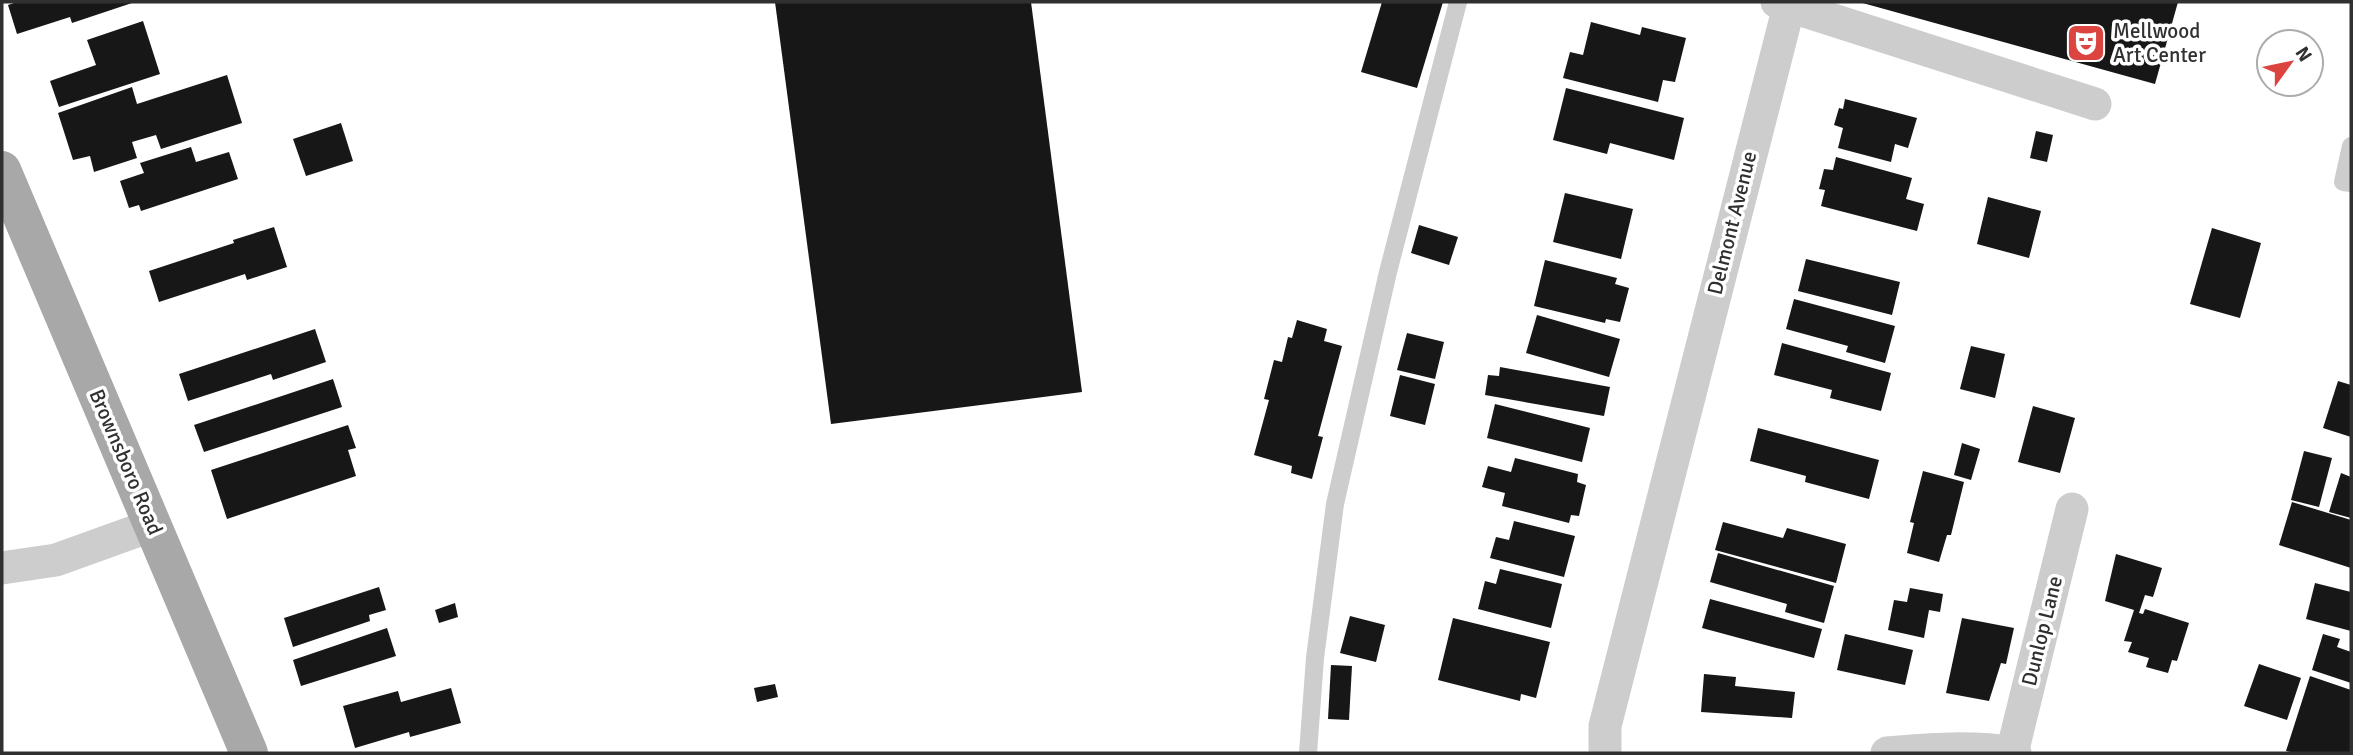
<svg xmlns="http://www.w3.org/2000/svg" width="2353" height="755" font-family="Signika,sans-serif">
  <rect width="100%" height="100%" fill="#fff"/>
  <g fill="#171717">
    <path d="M 17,2 L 135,2 L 72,23 L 70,17 L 17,34 L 8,5 Z"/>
    <path d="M 775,2 L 1031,2 L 1082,392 L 831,424 Z"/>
    <path d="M 1382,2 L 1443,2 L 1417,88 L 1361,72 Z"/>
    <path d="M 1859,2 L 2178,2 L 2155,84 Z"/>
    <path d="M 143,21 L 160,74 L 59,107 L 50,81 L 96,65 L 87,40 Z"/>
    <path d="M 1591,22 L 1640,35 L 1642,27 L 1686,38 L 1675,82 L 1663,80 L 1658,102 L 1563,78 L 1570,52 L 1583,55 Z"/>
    <path d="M 227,75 L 242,123 L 161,149 L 156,135 L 132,142 L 137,158 L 94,172 L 90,156 L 73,160 L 58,113 L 132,87 L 137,104 Z"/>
    <path d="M 1566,88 L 1684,118 L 1674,160 L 1610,143 L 1607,154 L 1553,140 Z"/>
    <path d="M 1845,99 L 1917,118 L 1908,148 L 1895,144 L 1891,162 L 1838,148 L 1843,128 L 1834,125 L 1839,108 L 1843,109 Z"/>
    <path d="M 341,123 L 353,161 L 306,176 L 293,139 Z"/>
    <path d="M 2036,131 L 2053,135 L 2047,162 L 2030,158 Z"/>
    <path d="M 191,147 L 196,162 L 229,152 L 238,179 L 141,211 L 139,205 L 129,208 L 120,181 L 144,173 L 140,163 Z"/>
    <path d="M 1836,157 L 1912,178 L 1906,199 L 1924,204 L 1917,231 L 1821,206 L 1825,190 L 1819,189 L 1824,169 L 1833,170 Z"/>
    <path d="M 1565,193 L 1633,209 L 1621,259 L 1553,242 Z"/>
    <path d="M 1988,197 L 2041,211 L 2029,258 L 1977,244 Z"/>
    <path d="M 1419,225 L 1458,237 L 1449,265 L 1411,253 Z"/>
    <path d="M 274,227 L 287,267 L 247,280 L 245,274 L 159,302 L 149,271 L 234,243 L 233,240 Z"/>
    <path d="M 2212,228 L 2261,243 L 2240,318 L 2190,304 Z"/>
    <path d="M 1806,259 L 1900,282 L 1892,315 L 1798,291 Z"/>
    <path d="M 1545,260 L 1617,278 L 1615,284 L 1629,288 L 1620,322 L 1606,319 L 1605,323 L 1534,306 Z"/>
    <path d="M 1794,299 L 1895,326 L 1885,363 L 1846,352 L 1848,346 L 1786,329 Z"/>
    <path d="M 1537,315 L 1620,339 L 1609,377 L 1526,353 Z"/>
    <path d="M 1297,320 L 1327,329 L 1324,341 L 1342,346 L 1318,436 L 1323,437 L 1312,479 L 1291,473 L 1292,466 L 1254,455 L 1269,400 L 1264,399 L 1274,360 L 1282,362 L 1288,337 L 1292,338 Z"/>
    <path d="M 315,329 L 326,362 L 273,380 L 271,374 L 188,401 L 179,374 Z"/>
    <path d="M 1407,333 L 1444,342 L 1435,379 L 1397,370 Z"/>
    <path d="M 1782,343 L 1891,373 L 1881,411 L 1830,398 L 1832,390 L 1774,375 Z"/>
    <path d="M 1971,346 L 2005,354 L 1995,398 L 1960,389 Z"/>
    <path d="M 1500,367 L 1610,387 L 1604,416 L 1485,395 L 1488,375 L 1499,376 Z"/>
    <path d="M 1400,375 L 1435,384 L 1425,425 L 1390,416 Z"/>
    <path d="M 333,379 L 342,407 L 204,452 L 194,425 Z"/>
    <path d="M 2338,381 L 2351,385 L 2351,437 L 2323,428 Z"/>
    <path d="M 1495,404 L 1590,428 L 1582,462 L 1487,438 Z"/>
    <path d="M 2033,406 L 2075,418 L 2060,473 L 2018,462 Z"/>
    <path d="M 348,425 L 356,448 L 348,450 L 356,476 L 227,519 L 211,470 Z"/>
    <path d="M 1758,428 L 1879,460 L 1869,499 L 1805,482 L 1806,476 L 1750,461 Z"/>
    <path d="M 1962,443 L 1980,449 L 1971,480 L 1954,475 Z"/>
    <path d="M 2304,451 L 2332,458 L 2319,507 L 2291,500 Z"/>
    <path d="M 1515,458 L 1578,474 L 1577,482 L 1586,485 L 1579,516 L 1571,515 L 1569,523 L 1502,506 L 1505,493 L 1482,487 L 1488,466 L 1511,472 Z"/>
    <path d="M 1923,471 L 1964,482 L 1951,535 L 1947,535 L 1939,562 L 1907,553 L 1914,523 L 1910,522 Z"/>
    <path d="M 2341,473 L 2351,477 L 2351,518 L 2329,512 Z"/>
    <path d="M 2292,502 L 2351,520 L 2351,568 L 2279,545 Z"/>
    <path d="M 1514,521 L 1575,536 L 1564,577 L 1490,558 L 1496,537 L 1509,540 Z"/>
    <path d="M 1723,522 L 1783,538 L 1787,528 L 1846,544 L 1836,583 L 1715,550 Z"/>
    <path d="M 1718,553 L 1834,586 L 1824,623 L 1785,612 L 1787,604 L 1710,582 Z"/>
    <path d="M 2116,554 L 2162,568 L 2153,597 L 2145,595 L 2139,613 L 2143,614 L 2145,609 L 2189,623 L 2177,661 L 2172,660 L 2168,673 L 2146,667 L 2149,658 L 2128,652 L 2132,642 L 2124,641 L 2134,610 L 2105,601 Z"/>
    <path d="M 1500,569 L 1562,584 L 1551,628 L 1478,609 L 1485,581 L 1496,584 Z"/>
    <path d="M 2315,583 L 2351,592 L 2351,631 L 2306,619 Z"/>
    <path d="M 379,587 L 386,610 L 369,615 L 370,621 L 293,647 L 284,618 Z"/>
    <path d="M 1910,588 L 1943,594 L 1940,612 L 1929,610 L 1924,638 L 1888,630 L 1894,600 L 1907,602 Z"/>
    <path d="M 1710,599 L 1822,629 L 1814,658 L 1702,628 Z"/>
    <path d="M 455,603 L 458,617 L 439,623 L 435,610 Z"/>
    <path d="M 1350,616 L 1385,625 L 1376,662 L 1340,653 Z"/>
    <path d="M 1453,618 L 1550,642 L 1536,698 L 1521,694 L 1520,701 L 1438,680 Z"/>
    <path d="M 1962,618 L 2014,628 L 2006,664 L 2001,663 L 1989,701 L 1946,693 Z"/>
    <path d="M 387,628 L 396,656 L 301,686 L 293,660 Z"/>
    <path d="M 1845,634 L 1913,650 L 1905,685 L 1837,670 Z"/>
    <path d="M 2323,634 L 2340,639 L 2337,647 L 2351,652 L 2351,683 L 2312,670 Z"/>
    <path d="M 2259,664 L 2301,678 L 2287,720 L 2244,706 Z"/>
    <path d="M 1331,665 L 1352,666 L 1349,720 L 1328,719 Z"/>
    <path d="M 1704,674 L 1736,677 L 1735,686 L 1795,692 L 1792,718 L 1701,712 Z"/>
    <path d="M 2310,676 L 2351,690 L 2351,753 L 2295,753 L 2286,751 Z"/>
    <path d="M 775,684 L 778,697 L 757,702 L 754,688 Z"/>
    <path d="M 451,688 L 461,723 L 410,737 L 409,732 L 355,748 L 343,706 L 398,691 L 401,702 Z"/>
  </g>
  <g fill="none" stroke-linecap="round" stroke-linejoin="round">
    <g stroke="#cdcdcd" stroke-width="18">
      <path d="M 2351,146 L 2343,182 L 2351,183"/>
      <path d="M 1308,753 L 1315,658 L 1335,504 L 1388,272 L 1458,2"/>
    </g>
    <g stroke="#cdcdcd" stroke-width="33">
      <path d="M 1777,2 L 2095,104"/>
      <path d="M 2,568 L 56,560 L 153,525"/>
      <path d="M 1605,753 L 1605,726 L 1789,6"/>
      <path d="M 1887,753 C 1930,749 1972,746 2015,753"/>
      <path d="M 2012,753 L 2072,509"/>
    </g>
    <path stroke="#a8a8a8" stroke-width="38" d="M 2,170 L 249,753"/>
  </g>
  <defs>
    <g id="theatre-square" transform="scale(2.0125)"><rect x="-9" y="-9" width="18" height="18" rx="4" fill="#db443f" stroke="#fff"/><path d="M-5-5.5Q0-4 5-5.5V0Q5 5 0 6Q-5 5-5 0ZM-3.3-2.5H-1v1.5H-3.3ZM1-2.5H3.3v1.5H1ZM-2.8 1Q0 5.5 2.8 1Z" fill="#fff"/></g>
  </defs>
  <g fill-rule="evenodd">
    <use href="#theatre-square" x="2086" y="43"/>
  </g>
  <g text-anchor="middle" stroke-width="7" stroke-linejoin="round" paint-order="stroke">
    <g font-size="21" fill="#303030" stroke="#fff" text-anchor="start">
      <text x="2113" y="38">Mellwood<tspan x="2113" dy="24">Art Center</tspan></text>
    </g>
    <g font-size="21" fill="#303030" stroke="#fff">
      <text transform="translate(1732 223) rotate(-76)" y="7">Delmont Avenue</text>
      <text transform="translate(126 462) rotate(67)" y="7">Brownsboro Road</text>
      <text transform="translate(2042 631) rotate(-76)" y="7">Dunlop Lane</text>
    </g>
  </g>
  <rect width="2353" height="755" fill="none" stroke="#303030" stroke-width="7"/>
  <g transform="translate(2290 63) rotate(57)"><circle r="33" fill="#ffffff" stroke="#acacac" stroke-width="2"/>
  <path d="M0-5L12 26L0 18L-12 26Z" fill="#db443f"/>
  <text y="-10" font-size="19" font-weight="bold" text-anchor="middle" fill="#303030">N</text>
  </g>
</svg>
